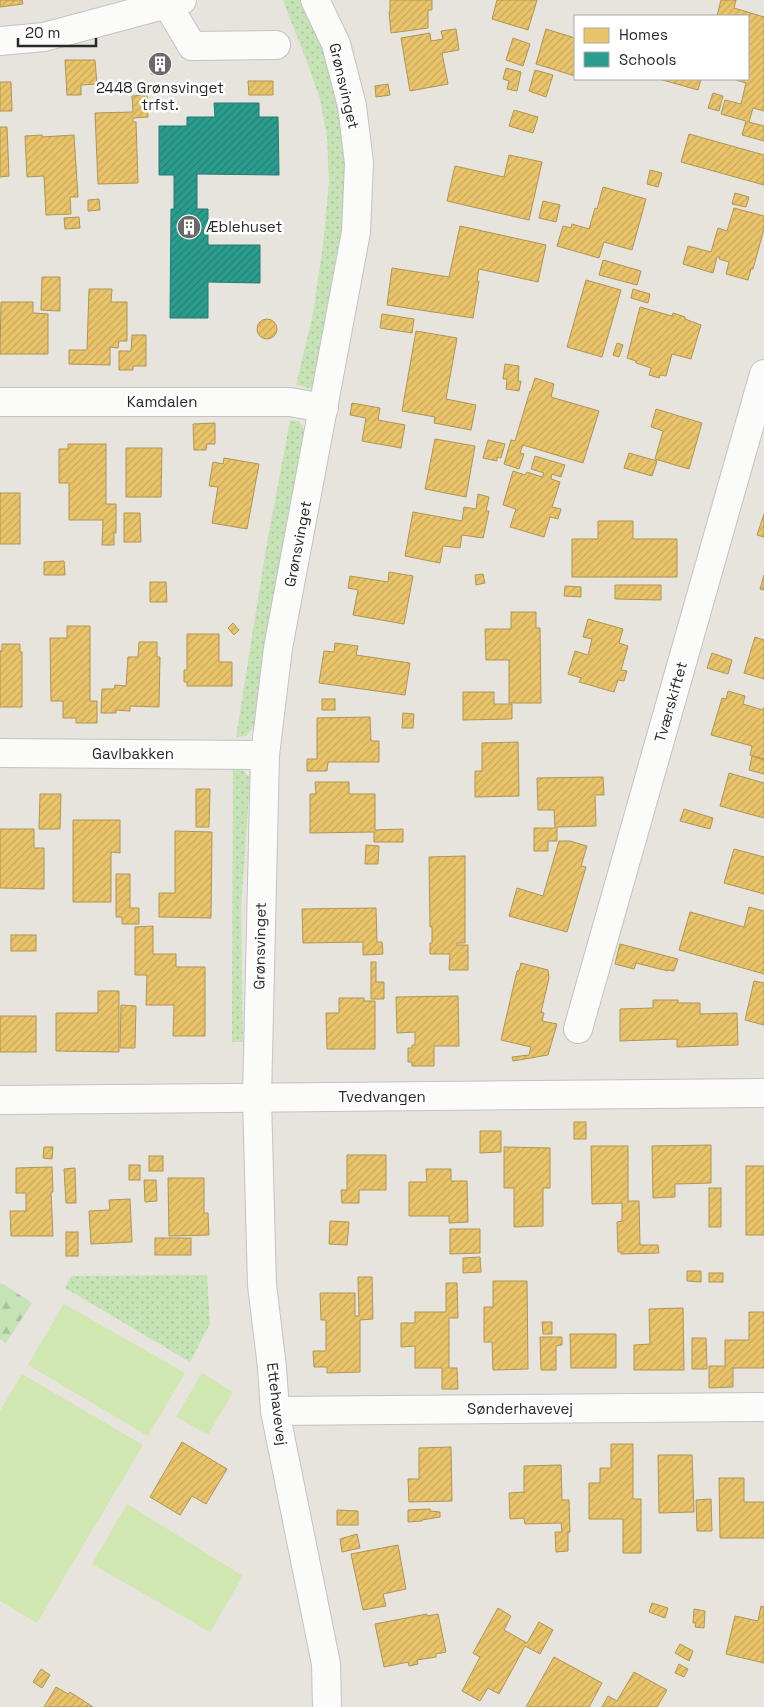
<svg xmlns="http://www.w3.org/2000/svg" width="764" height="1707" font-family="'Space Grotesk',sans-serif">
  <defs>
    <pattern id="grass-dots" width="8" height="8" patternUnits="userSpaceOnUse" patternTransform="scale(1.25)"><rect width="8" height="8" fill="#c5e3b5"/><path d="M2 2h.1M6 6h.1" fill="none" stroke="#a9c39c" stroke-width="1.8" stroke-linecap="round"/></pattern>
    <pattern id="forest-firs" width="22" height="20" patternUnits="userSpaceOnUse" patternTransform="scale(1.25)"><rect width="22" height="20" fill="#c5e3b5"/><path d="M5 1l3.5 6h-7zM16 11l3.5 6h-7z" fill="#a9c39c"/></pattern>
    <pattern id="homes-hatch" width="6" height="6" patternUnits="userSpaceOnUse" patternTransform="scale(1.25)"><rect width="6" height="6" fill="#e9c46a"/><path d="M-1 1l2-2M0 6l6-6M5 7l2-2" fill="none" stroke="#c8a85c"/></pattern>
    <pattern id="schools-hatch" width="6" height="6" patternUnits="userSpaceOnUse" patternTransform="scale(1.25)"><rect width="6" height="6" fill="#2a9d8f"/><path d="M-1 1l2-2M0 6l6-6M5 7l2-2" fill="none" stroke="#248075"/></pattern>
  </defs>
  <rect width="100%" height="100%" fill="#e7e3dd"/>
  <g fill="url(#grass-dots)">
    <path d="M 283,0 L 302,0 L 332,67 L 347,145 L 344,245 L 317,390 L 296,385 L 313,314 L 323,245 L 329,182 L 327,136 L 320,99 L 308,65 Z"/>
    <path d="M 290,421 L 299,421 L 307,435 L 256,725 L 246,736 L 236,737 L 267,543 Z"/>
    <path d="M 239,766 L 250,778 L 241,908 L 243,1042 L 232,1042 L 233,767 Z"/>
    <path d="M 207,1275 L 210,1324 L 190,1362 L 65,1288 L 71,1276 Z"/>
  </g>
  <path fill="url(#forest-firs)" d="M 0,1283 L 5,1285 L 32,1303 L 6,1343 L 0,1339 Z"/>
  <g fill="#d0e7b2">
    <path d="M 64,1304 L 185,1373 L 148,1436 L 28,1365 Z"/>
    <path d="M 202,1373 L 233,1392 L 208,1435 L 176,1417 Z"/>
    <path d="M 22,1374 L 143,1445 L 37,1623 L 0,1601 L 0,1411 Z"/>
    <path d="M 127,1504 L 243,1576 L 210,1632 L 92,1564 Z"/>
  </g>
  <g fill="url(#homes-hatch)" stroke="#af9556">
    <path d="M 0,0 L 22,0 L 23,4 L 0,7 Z"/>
    <path d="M 390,0 L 432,0 L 432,10 L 428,10 L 428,28 L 391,33 L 389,12 L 390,12 Z"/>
    <path d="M 497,0 L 537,0 L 528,30 L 492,19 Z"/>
    <path d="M 721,0 L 736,0 L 734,8 L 764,17 L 764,111 L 753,108 L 749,122 L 764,126 L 764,141 L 742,135 L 746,121 L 721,114 L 725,100 L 741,104 L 746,83 L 733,79 L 748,79 L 748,16 L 717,16 Z"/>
    <path d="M 456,29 L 459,50 L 442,53 L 448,84 L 410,91 L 401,38 L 430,33 L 431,41 L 443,39 L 441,31 Z"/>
    <path d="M 546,29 L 575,38 L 575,76 L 536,64 Z"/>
    <path d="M 513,38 L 530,44 L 523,66 L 506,60 Z"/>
    <rect x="152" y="55" width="15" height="19"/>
    <path d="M 65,60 L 95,60 L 97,84 L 81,85 L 81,95 L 67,95 Z"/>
    <path d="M 506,68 L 521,72 L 517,91 L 507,89 L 509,81 L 503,79 Z"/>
    <path d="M 535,70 L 553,75 L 546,97 L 529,91 Z"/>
    <path d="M 659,79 L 701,79 L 698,90 Z"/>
    <path d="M 248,81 L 273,81 L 273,95 L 249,95 Z"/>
    <path d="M 0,82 L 11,82 L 12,111 L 0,111 Z"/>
    <path d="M 388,84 L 390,95 L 376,97 L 375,86 Z"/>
    <path d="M 713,93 L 723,96 L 719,111 L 708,108 Z"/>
    <path d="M 147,95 L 148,117 L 133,118 L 133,122 L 136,122 L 138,183 L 98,184 L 95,113 L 133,112 L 132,96 Z"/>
    <path d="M 514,110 L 538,117 L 533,133 L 509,126 Z"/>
    <path d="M 0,127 L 7,127 L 9,176 L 0,177 Z"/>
    <path d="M 689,134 L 764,155 L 764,185 L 681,162 Z"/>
    <path d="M 42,135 L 42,137 L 74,135 L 78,197 L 70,197 L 71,214 L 46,215 L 44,176 L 27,177 L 25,136 Z"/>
    <path d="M 509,155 L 542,162 L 529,220 L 447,201 L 455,166 L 504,177 Z"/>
    <path d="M 650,170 L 662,173 L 658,187 L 647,184 Z"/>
    <path d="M 603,187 L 646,199 L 632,250 L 604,242 L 599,258 L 557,246 L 563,226 L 571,228 L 572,224 L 589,229 L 595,208 L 597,209 Z"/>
    <path d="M 735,193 L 749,197 L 746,207 L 732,204 Z"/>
    <path d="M 99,199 L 100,210 L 88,211 L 88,200 Z"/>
    <path d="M 543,201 L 560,205 L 556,222 L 539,218 Z"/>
    <path d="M 734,208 L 764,216 L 764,229 L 753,269 L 751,269 L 748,280 L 726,274 L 729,262 L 719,259 L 720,257 L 717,257 L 713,273 L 683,264 L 688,246 L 711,252 L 718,228 L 727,231 Z"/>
    <path d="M 79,217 L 80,228 L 65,229 L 64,218 Z"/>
    <path d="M 460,226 L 546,245 L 538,282 L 479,269 L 477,281 L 479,281 L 473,318 L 387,305 L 392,268 L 449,277 Z"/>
    <path d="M 603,260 L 641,271 L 637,285 L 599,275 Z"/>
    <path d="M 42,277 L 60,277 L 60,311 L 41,310 Z"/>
    <path d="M 586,280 L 621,290 L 602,357 L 567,347 Z"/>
    <path d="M 89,289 L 112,289 L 111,302 L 127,302 L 127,341 L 119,341 L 118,348 L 110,347 L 110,365 L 69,364 L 69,350 L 87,350 Z"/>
    <path d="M 633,289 L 650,294 L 648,303 L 631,298 Z"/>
    <path d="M 1,302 L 33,302 L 33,313 L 48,314 L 48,354 L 0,354 Z"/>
    <path d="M 640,307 L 672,316 L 673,313 L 685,317 L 685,319 L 701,325 L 691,359 L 672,354 L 666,376 L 660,375 L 659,378 L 649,375 L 651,368 L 636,363 L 636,361 L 627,358 Z"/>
    <path d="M 382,314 L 414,319 L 412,333 L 380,328 Z"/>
    <circle cx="267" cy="329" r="10"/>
    <path d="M 416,331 L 457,338 L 446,399 L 476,405 L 471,430 L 434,423 L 435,417 L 402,411 Z"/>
    <path d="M 132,335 L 146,335 L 146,366 L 133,366 L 133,370 L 119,370 L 119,351 L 131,351 Z"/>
    <path d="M 617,343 L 623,345 L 619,357 L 613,355 Z"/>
    <path d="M 505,364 L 519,366 L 518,381 L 521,381 L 519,391 L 506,389 L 507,379 L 503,379 Z"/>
    <path d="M 535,378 L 554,384 L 551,397 L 599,411 L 583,463 L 523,445 L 520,453 L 524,454 L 519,469 L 504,464 L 511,440 L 515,441 L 530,391 L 531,391 Z"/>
    <path d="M 352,403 L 380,408 L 378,420 L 405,425 L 401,448 L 362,441 L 366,418 L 350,415 Z"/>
    <path d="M 656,409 L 702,423 L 689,469 L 655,459 L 663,431 L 651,427 Z"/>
    <path d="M 215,423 L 215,444 L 207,444 L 206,450 L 194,450 L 193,424 Z"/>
    <path d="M 435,439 L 475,446 L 466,497 L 425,489 Z"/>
    <path d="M 488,440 L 505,444 L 501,458 L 497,457 L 497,461 L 483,458 Z"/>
    <path d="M 68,444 L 106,444 L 106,504 L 116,504 L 116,533 L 114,533 L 114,545 L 102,545 L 103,520 L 69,520 L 69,483 L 59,483 L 59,449 L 68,449 Z"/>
    <path d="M 126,448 L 162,448 L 161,497 L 126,497 Z"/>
    <path d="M 629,453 L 657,461 L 652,476 L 624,468 Z"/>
    <path d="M 535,456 L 565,465 L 561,477 L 552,474 L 551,479 L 560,482 L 552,507 L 561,509 L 558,519 L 550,517 L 544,537 L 510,527 L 516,509 L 503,505 L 513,471 L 525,475 L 527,472 L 542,477 L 544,473 L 531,469 Z"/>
    <path d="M 224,458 L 259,464 L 247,529 L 212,523 L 218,487 L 209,486 L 213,462 L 223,464 Z"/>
    <rect x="0" y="493" width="20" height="51"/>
    <path d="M 478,494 L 489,497 L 486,511 L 489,511 L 483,538 L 462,535 L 460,548 L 443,546 L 440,563 L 405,556 L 413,512 L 462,521 L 464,507 L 476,509 Z"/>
    <path d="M 124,513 L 140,513 L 141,542 L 124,542 Z"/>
    <path d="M 764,514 L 764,537 L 757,535 Z"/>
    <path d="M 598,521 L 633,521 L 633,539 L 677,539 L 677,577 L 572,577 L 572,539 L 598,539 Z"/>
    <path d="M 64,561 L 65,575 L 44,575 L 44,562 Z"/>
    <path d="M 389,572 L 413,576 L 404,624 L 353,615 L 358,590 L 348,588 L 350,576 L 388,582 Z"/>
    <path d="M 483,574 L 485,583 L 476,585 L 475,575 Z"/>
    <path d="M 764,575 L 764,590 L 760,589 Z"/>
    <path d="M 150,582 L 166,582 L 167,602 L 150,602 Z"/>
    <path d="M 615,585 L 661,585 L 661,600 L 615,599 Z"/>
    <path d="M 565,586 L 581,587 L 581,597 L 564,596 Z"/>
    <path d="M 511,612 L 536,612 L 536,628 L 540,628 L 541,703 L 509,703 L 509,660 L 486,660 L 485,629 L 511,629 Z"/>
    <path d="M 588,619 L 623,629 L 619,643 L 628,646 L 621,670 L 627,671 L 624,681 L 618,680 L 614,692 L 579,682 L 581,678 L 568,674 L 575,651 L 588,655 L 592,639 L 583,637 Z"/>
    <path d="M 233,623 L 239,630 L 234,635 L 228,628 Z"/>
    <path d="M 67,626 L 90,626 L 90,701 L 97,701 L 97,723 L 76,723 L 76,718 L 63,718 L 63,701 L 51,701 L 50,638 L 67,638 Z"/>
    <path d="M 187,634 L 219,634 L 219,662 L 232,662 L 232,686 L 187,686 L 187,682 L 184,682 L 184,670 L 187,670 Z"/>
    <path d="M 755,637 L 764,640 L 764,679 L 744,673 Z"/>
    <path d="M 139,642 L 157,642 L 157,657 L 160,657 L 159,707 L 130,706 L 130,711 L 116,710 L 116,713 L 101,713 L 102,689 L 114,689 L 115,685 L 126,686 L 128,657 L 138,657 Z"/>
    <path d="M 335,643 L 358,646 L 356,655 L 410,663 L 405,695 L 319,683 L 324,651 L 334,652 Z"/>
    <path d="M 2,644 L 20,644 L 20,652 L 22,652 L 22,707 L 0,707 L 0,651 L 2,651 Z"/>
    <path d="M 712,653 L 732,660 L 728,674 L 707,668 Z"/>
    <path d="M 728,691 L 745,696 L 743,704 L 763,710 L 764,707 L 764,759 L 750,755 L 752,746 L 711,735 L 722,698 L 726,699 Z"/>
    <path d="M 463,692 L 494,692 L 494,704 L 512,704 L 512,719 L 463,720 Z"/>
    <rect x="322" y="699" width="13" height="11"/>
    <path d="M 403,713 L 414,714 L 413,728 L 402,728 Z"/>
    <path d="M 370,717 L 371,741 L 379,741 L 379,762 L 328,762 L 327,771 L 307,771 L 307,759 L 317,759 L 317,718 Z"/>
    <path d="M 518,742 L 519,796 L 475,797 L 475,771 L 482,771 L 482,743 Z"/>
    <path d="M 752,756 L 764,760 L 764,774 L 749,770 Z"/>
    <path d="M 729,773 L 764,783 L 764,818 L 720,806 Z"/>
    <path d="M 603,777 L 604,795 L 595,795 L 596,826 L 557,827 L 557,841 L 548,841 L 548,851 L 534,851 L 534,828 L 555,828 L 554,810 L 538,810 L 537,778 Z"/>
    <path d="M 315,782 L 349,782 L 349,794 L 375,794 L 375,830 L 403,829 L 403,842 L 374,842 L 374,832 L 310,833 L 310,794 L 316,794 Z"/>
    <path d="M 196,789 L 210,789 L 209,827 L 196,827 Z"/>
    <path d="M 40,794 L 61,794 L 60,829 L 39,829 Z"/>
    <path d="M 684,809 L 713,818 L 710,829 L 680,821 Z"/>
    <path d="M 73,820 L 120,820 L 120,853 L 111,852 L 111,902 L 73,902 Z"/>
    <path d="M 0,829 L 34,829 L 34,848 L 44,848 L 44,889 L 0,888 Z"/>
    <path d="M 175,831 L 212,832 L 211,918 L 159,917 L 159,893 L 175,893 Z"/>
    <path d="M 559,841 L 570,841 L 587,846 L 581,866 L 586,867 L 567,932 L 509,916 L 517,888 L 543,896 Z"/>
    <path d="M 366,845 L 379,846 L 378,864 L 365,864 Z"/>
    <path d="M 734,849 L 764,857 L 764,894 L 724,883 Z"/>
    <path d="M 465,856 L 465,943 L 457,943 L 457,945 L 468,945 L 468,970 L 449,970 L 450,954 L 430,954 L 430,943 L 432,943 L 432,927 L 430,927 L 429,857 Z"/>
    <path d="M 116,874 L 130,874 L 130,908 L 139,908 L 139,924 L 122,924 L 122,917 L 116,917 Z"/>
    <path d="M 749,907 L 764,911 L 764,974 L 679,950 L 690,912 L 744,927 Z"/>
    <path d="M 376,908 L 377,942 L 382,942 L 383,954 L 363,955 L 363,942 L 303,943 L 302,909 Z"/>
    <path d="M 153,926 L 153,954 L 176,954 L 176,967 L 205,967 L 205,1036 L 173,1036 L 174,1005 L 146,1005 L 147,975 L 135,975 L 135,927 Z"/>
    <rect x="11" y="935" width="25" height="16"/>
    <path d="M 620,944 L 678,959 L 674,971 L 668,970 L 668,971 L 636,963 L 634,969 L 615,964 Z"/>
    <path d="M 371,962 L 376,962 L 376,982 L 384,982 L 384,999 L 371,999 Z"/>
    <path d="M 521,963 L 548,970 L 549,978 L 541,1012 L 544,1013 L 542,1021 L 557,1024 L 548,1055 L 513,1061 L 512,1057 L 529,1055 L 531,1047 L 501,1040 L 517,971 L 519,971 Z"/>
    <path d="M 754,981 L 764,983 L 764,1025 L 745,1020 Z"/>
    <path d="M 98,991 L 119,991 L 119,1052 L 56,1051 L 56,1013 L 98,1013 Z"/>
    <path d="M 458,996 L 459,1046 L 434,1046 L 434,1066 L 412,1066 L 412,1062 L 408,1062 L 408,1048 L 412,1048 L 412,1045 L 415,1045 L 415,1032 L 397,1033 L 396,997 Z"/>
    <path d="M 339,998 L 364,998 L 364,1001 L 375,1001 L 375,1049 L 327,1049 L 326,1013 L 339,1013 Z"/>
    <path d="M 653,1000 L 678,1000 L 678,1003 L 700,1003 L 700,1014 L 737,1013 L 738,1045 L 677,1047 L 677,1039 L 620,1041 L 620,1009 L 653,1008 Z"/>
    <path d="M 121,1005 L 136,1006 L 135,1048 L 120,1048 Z"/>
    <rect x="0" y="1016" width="36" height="36"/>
    <rect x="574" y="1122" width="12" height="17"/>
    <path d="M 480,1131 L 501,1131 L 501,1152 L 480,1153 Z"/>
    <path d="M 711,1145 L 711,1183 L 675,1184 L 675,1197 L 653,1198 L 652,1146 Z"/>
    <path d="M 591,1146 L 628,1146 L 628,1201 L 639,1201 L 640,1245 L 658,1245 L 659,1253 L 621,1254 L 621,1252 L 618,1252 L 617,1222 L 622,1221 L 622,1203 L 592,1204 Z"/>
    <path d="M 44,1147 L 53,1147 L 52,1159 L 43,1158 Z"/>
    <path d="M 504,1147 L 550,1148 L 550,1188 L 543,1188 L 543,1226 L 514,1227 L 514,1188 L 504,1188 Z"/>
    <path d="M 347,1155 L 386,1155 L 386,1190 L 359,1190 L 359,1203 L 342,1203 L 341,1190 L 347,1190 Z"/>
    <rect x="149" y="1156" width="14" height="15"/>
    <rect x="129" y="1165" width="11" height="15"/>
    <rect x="746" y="1166" width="18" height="69"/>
    <path d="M 52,1167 L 53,1192 L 51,1192 L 53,1236 L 11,1236 L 10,1211 L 26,1211 L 26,1193 L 16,1193 L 16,1168 Z"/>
    <path d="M 75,1168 L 76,1203 L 66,1203 L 64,1169 Z"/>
    <path d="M 426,1169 L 451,1169 L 451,1181 L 467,1181 L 468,1222 L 449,1223 L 449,1216 L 409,1216 L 409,1182 L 427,1182 Z"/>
    <path d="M 168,1178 L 204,1178 L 204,1213 L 208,1213 L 209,1235 L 169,1236 Z"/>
    <path d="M 144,1180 L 156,1180 L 157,1201 L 145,1202 Z"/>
    <rect x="709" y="1188" width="12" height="39"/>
    <path d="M 130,1199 L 132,1242 L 91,1244 L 89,1211 L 110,1210 L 109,1200 Z"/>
    <path d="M 330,1221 L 349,1222 L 347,1245 L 329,1244 Z"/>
    <path d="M 450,1229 L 480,1229 L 480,1253 L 450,1254 Z"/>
    <rect x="66" y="1232" width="12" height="24"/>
    <rect x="155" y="1238" width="36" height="17"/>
    <path d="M 480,1257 L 481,1272 L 463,1273 L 463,1258 Z"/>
    <path d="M 687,1271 L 701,1271 L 701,1282 L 687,1281 Z"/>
    <rect x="709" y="1273" width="14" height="9"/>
    <path d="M 358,1277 L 372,1277 L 373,1319 L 360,1320 L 360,1372 L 327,1373 L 327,1367 L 314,1367 L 313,1351 L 326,1351 L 326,1320 L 321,1320 L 320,1293 L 355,1293 L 355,1316 L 359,1316 Z"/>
    <path d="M 493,1281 L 527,1281 L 528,1369 L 493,1370 L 492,1342 L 484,1342 L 484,1307 L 493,1307 Z"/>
    <path d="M 446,1283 L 457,1283 L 458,1318 L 449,1318 L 449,1368 L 457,1368 L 458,1389 L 442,1389 L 442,1368 L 415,1368 L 415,1346 L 401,1347 L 401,1323 L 415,1323 L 415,1312 L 446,1312 Z"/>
    <path d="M 683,1308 L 684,1370 L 634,1370 L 634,1345 L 650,1344 L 649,1309 Z"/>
    <path d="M 749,1312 L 764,1312 L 764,1368 L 733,1368 L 733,1387 L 709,1388 L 709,1366 L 725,1366 L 725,1340 L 749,1340 Z"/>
    <path d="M 542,1322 L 552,1322 L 552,1334 L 543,1334 Z"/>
    <path d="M 570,1334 L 616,1334 L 616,1368 L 571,1368 Z"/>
    <path d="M 540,1337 L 562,1337 L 562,1345 L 556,1346 L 556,1370 L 541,1370 Z"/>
    <path d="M 692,1338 L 706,1338 L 707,1369 L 692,1369 Z"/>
    <path d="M 182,1442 L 227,1469 L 206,1504 L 192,1496 L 180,1515 L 150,1497 Z"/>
    <path d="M 611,1444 L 633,1444 L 633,1499 L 641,1499 L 641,1553 L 623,1553 L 623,1519 L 589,1519 L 589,1483 L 600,1483 L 600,1468 L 611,1468 Z"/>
    <path d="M 451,1447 L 452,1501 L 409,1502 L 408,1479 L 419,1479 L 419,1448 Z"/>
    <path d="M 658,1455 L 692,1455 L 694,1512 L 659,1513 Z"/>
    <path d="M 561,1465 L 562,1500 L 569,1500 L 570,1532 L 568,1532 L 568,1551 L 556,1552 L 555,1532 L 562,1532 L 561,1523 L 525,1524 L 524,1518 L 510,1519 L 509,1493 L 524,1492 L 524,1466 Z"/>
    <path d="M 719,1478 L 744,1478 L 744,1502 L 764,1502 L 764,1538 L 720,1538 Z"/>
    <path d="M 711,1499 L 712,1531 L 697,1531 L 696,1500 Z"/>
    <path d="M 430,1509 L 430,1511 L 440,1512 L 440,1517 L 422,1520 L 422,1521 L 408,1522 L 408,1510 Z"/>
    <path d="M 337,1510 L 358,1511 L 358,1525 L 337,1525 Z"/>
    <path d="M 357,1534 L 360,1548 L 342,1552 L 340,1539 Z"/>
    <path d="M 398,1545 L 406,1589 L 383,1594 L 386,1606 L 363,1610 L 351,1554 Z"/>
    <path d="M 652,1603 L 668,1608 L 665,1618 L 649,1612 Z"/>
    <path d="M 761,1606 L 764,1607 L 764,1663 L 726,1654 L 735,1616 L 758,1621 Z"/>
    <path d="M 498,1608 L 511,1616 L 504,1630 L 527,1643 L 539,1622 L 553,1630 L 540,1654 L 525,1646 L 499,1694 L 488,1688 L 480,1701 L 462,1691 L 480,1657 L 473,1653 Z"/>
    <path d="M 694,1609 L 705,1611 L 704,1628 L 695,1627 L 696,1623 L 693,1623 Z"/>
    <path d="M 427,1614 L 427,1616 L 438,1614 L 446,1652 L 436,1654 L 436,1657 L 417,1660 L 418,1664 L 409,1666 L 408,1662 L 384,1667 L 375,1624 Z"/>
    <path d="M 680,1644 L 693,1651 L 689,1661 L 675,1653 Z"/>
    <path d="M 554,1657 L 602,1683 L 589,1707 L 526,1707 Z"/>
    <path d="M 679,1664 L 688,1669 L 684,1677 L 675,1673 Z"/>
    <path d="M 41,1669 L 50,1675 L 42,1688 L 33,1682 Z"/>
    <path d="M 634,1672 L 667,1690 L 657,1707 L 602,1707 L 608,1696 L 617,1701 Z"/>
    <path d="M 56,1687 L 68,1694 L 70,1692 L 93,1707 L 44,1707 Z"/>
  </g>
  <path fill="url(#schools-hatch)" stroke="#297a70" d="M 214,103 L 259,103 L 259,117 L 278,117 L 279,175 L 197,174 L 197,209 L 208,209 L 208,245 L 260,245 L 260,283 L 208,282 L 208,318 L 170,318 L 171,209 L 174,209 L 174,175 L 159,175 L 159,126 L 187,126 L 187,117 L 215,117 Z"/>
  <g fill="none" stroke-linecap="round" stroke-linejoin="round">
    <g stroke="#c4c2c3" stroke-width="30">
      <g id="minor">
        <path d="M 315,0 L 336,44 L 352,106 L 359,163 L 356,232 L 278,648 L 265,755 L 257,1098 L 262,1285 L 272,1367 L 275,1411 L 326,1664 L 327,1707"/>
        <path d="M 167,4 L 192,46 L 276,45"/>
        <path d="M 0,41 L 44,37 L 182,0"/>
        <path d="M 0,402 L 290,402 L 324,408"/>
        <path d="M 0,753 L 265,755"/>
        <path d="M 578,1029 L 764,374"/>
        <path d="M 0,1100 L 764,1093"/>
        <path d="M 275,1411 L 764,1407"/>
      </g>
    </g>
    <use href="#minor" stroke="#fbfbfa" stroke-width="28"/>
  </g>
  <defs>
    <g id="building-disc" transform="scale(1.25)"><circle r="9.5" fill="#6b6967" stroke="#fff"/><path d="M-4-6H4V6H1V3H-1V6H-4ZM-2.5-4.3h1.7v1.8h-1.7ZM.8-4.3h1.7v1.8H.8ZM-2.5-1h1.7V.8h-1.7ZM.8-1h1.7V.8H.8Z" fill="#fff"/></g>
  </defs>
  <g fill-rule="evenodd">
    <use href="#building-disc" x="160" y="64"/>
    <use href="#building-disc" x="189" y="227"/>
  </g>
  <g text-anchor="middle" stroke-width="5" stroke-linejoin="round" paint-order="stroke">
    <g font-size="15" fill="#282828" stroke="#fff">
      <text transform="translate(344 86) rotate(77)" y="5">Grønsvinget</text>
      <text x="162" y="407">Kamdalen</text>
      <text transform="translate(298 544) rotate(-79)" y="5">Grønsvinget</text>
      <text transform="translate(671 702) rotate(-74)" y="5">Tværskiftet</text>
      <text x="133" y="759">Gavlbakken</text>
      <text transform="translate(260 946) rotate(-89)" y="5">Grønsvinget</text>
      <text x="382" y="1102">Tvedvangen</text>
      <text transform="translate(277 1404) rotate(83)" y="5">Ettehavevej</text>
      <text x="520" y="1414">Sønderhavevej</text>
    </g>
    <g font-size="15" fill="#282828" stroke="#fff">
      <text x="160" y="93">2448 Grønsvinget<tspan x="160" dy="17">trfst.</tspan></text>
      <text x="206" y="232" text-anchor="start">Æblehuset</text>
    </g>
  </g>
  <rect x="574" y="15" width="175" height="65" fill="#ffffff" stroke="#a9a9a9"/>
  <rect x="584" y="28" width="25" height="15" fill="#e9c46a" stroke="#a9a9a9"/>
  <text x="619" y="40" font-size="15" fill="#282828">Homes</text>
  <rect x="584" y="52" width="25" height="15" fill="#2a9d8f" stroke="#a9a9a9"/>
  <text x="619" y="65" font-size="15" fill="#282828">Schools</text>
  <path d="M18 38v8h78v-8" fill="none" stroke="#282828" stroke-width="2.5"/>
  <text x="25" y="38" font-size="15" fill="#282828" stroke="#ffffff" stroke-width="4" paint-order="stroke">20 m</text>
</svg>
